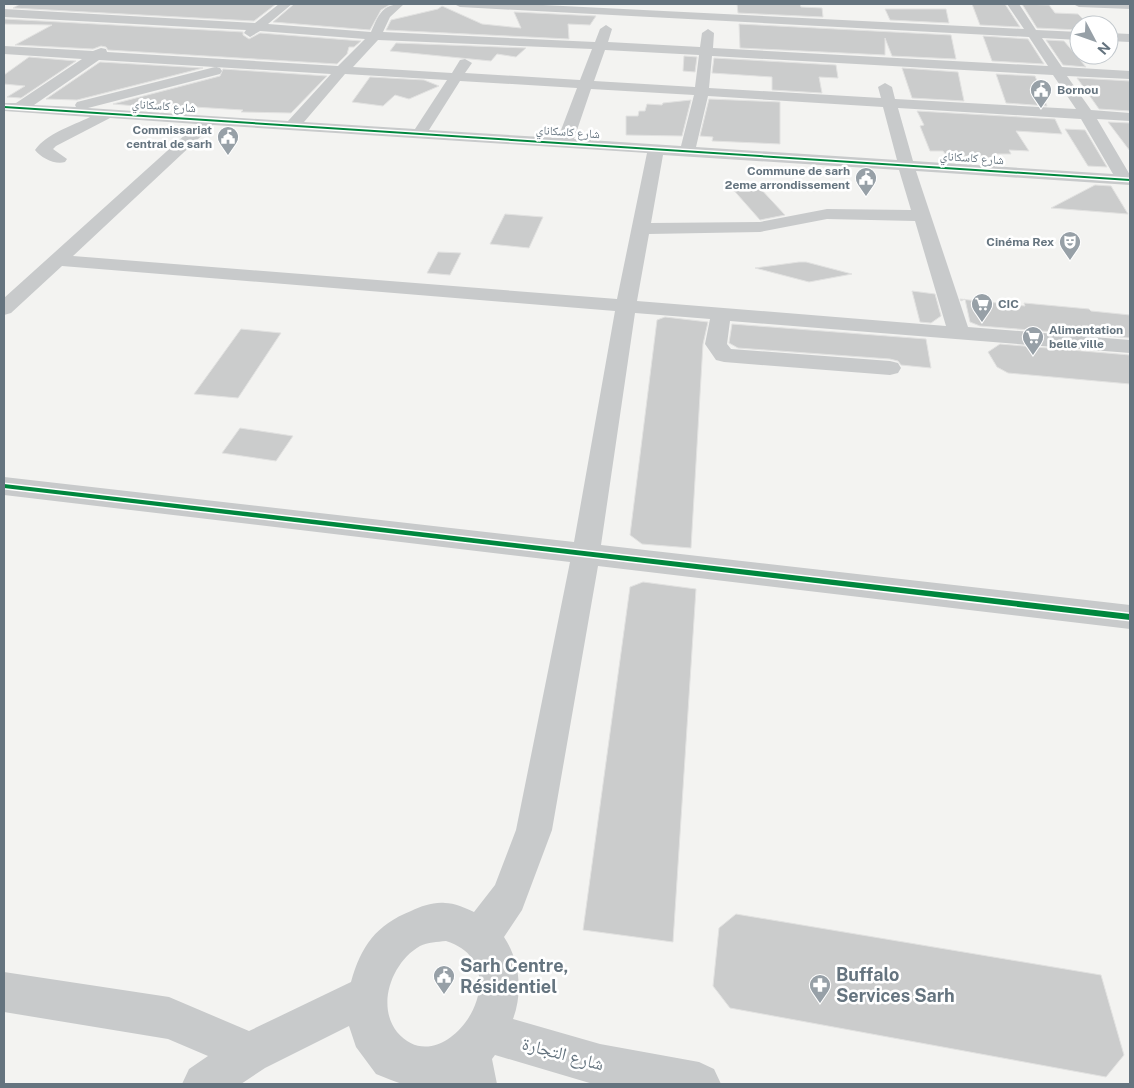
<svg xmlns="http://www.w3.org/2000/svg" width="1134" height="1088" font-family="'Public Sans','Noto Naskh Arabic',sans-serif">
  <rect width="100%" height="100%" fill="#f3f3f1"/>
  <g fill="#cbcccc" stroke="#e2e2e1">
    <path d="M 20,4 L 276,4 L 254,21 L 13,8 Z"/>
    <path d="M 294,4 L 391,4 L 381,10 L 370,30 L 273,22 Z"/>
    <path d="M 737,4 L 800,4 L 801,7 L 822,8 L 823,17 L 738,13 Z"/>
    <path d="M 972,4 L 1005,4 L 1020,27 L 980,25 Z"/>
    <path d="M 1022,4 L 1049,5 L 1055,13 L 1078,14 L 1089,25 L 1079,25 L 1079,30 L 1037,28 Z"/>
    <path d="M 442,6 L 482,24 L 521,28 L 514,12 L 596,16 L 590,25 L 568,24 L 569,39 L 386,30 L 391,20 L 438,9 Z"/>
    <path d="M 885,9 L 946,9 L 949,23 L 890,20 Z"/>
    <path d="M 4,19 L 243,32 L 243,35 L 249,39 L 260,33 L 361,41 L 354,47 L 349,47 L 347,54 L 337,64 L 108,50 L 106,47 L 101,46 L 93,49 L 17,45 L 15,45 L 52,25 L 4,24 Z"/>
    <path d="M 739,24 L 951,35 L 956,59 L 892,56 L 885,38 L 885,55 L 740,48 Z"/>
    <path d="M 983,36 L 1028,39 L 1044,64 L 992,61 Z"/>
    <path d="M 1046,40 L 1064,41 L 1086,67 L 1063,65 Z"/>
    <path d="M 396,43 L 526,48 L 516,57 L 497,54 L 491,61 L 390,51 Z"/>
    <path d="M 684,56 L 697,57 L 695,72 L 683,71 Z"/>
    <path d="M 29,57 L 76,61 L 21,98 L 7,97 L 25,86 L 4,84 L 4,75 Z"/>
    <path d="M 714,58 L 836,65 L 838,78 L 819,77 L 822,93 L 772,90 L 772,77 L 712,73 Z"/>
    <path d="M 100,62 L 203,68 L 77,100 L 46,99 Z"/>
    <path d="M 902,68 L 958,72 L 964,101 L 912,98 Z"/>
    <path d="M 223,69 L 327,76 L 291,113 L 241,112 L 243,110 L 162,105 L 159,108 L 113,104 L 220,76 Z"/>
    <path d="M 996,74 L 1035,76 L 1047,106 L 1006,103 Z"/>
    <path d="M 370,77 L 424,80 L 439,86 L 409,99 L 395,95 L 383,106 L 352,102 Z"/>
    <path d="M 1077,78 L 1130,81 L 1130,111 L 1099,109 Z"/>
    <path d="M 709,99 L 780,102 L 780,144 L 712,141 L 713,137 L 700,136 Z"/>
    <path d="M 691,100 L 682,136 L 626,135 L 626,116 L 638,116 L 639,111 L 645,111 L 647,104 L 662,105 L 663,103 Z"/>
    <path d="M 917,111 L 1055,119 L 1062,134 L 1016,131 L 1029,151 L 1009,150 L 1011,154 L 995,154 L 996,158 L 946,155 L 943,151 L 930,151 L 920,126 L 924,125 Z"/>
    <path d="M 1108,122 L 1130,123 L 1130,151 Z"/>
    <path d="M 1065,129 L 1085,130 L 1107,167 L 1088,166 Z"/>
    <path d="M 1095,185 L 1111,186 L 1128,214 L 1051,208 Z"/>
    <path d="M 730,186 L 758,186 L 785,215 L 760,220 Z"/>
    <path d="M 505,214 L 543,217 L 529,248 L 490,244 Z"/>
    <path d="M 438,252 L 461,253 L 450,275 L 427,273 Z"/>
    <path d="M 799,262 L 806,262 L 852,274 L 809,282 L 755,268 Z"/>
    <path d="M 912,291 L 935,294 L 941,316 L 931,323 L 920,322 Z"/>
    <path d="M 960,299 L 1025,306 L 1024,303 L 1089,309 L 1091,311 L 1130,315 L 1130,338 L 980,326 L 970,322 L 965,299 L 961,301 Z"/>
    <path d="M 665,317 L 708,322 L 703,344 L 691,548 L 642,544 L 630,535 L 657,320 Z"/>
    <path d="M 732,324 L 926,339 L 931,368 L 901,365 L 898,361 L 890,359 L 738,348 L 729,343 Z"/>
    <path d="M 241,329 L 281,333 L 238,398 L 194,394 Z"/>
    <path d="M 1000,344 L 1130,355 L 1130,384 L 1008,373 L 997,367 L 988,352 Z"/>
    <path d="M 240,428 L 293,436 L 276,461 L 222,453 Z"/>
    <path d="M 643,582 L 696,589 L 673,942 L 583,930 L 630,587 Z"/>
    <path d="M 736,914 L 1101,975 L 1124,1055 L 1106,1077 L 730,1008 L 713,986 L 719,928 Z"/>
  </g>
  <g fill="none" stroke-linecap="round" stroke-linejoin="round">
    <g fill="#c8cacb" fill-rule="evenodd">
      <path d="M 279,4 L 292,4 L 268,24 L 371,32 C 379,14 382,4 404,4 L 390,17 L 383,32 L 595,42 L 600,29 L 606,25 L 612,29 L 608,42 L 700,47 L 702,33 L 708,29 L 714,33 L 713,48 L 1048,66 L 1029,37 L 460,7 L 454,4 L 523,4 L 1024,29 L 1007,4 L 1019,4 L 1036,30 L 1079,32 L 1079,40 L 1042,38 L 1062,67 L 1130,71 L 1130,79 L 1067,76 L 1091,110 L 1130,113 L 1130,121 L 1097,119 L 1130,175 L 1130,185 L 916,171 L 968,327 L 1130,340 L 1130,353 L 730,321 L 727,344 L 731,349 L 890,361 L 898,363 L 901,368 L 898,373 L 890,375 L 724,362 L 716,360 L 705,344 L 710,319 L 635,313 L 601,545 L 1130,605 L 1130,629 L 598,566 L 552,830 L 522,910 L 504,937 C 520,961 523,992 513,1019 L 600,1044 L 699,1062 L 714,1069 L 721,1084 L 593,1084 L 495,1055 L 492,1059 L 497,1084 L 402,1084 L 391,1080 L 376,1074 L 356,1047 L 349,1026 L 265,1068 L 241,1084 L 182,1084 L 189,1069 L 208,1056 L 168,1039 L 4,1012 L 4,972 L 169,997 L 249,1031 L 351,982 C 361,946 376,925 411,911 C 422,906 433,902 445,903 C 454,903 466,908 474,912 L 495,885 L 516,830 L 570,562 L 4,495 L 4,477 L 574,542 L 615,311 L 62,266 L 11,313 L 4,315 L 4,298 L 197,124 L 110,118 L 56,146 L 53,149 L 67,159 L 65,162 C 55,165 41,158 35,150 C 47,133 72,126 90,117 L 4,111 L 4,103 L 16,103 L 82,59 L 4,54 L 4,46 L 93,51 L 101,48 L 106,49 L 107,52 L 338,66 L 365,39 L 260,31 L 250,37 L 244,33 L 246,30 L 4,17 L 4,9 L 255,23 ZM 378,40 L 592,49 L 580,80 L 465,73 L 472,63 L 465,59 L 460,60 L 452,73 L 353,67 ZM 605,50 L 699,55 L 695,87 L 594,81 ZM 712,56 L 1053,75 L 1076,109 L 895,99 L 892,87 L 885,83 L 878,87 L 881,98 L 709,88 ZM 99,60 L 331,74 L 288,121 L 88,108 L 220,74 L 222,71 L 220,68 L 215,67 L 77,102 L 75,105 L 76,107 L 34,105 ZM 345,74 L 447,80 L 415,129 L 304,122 ZM 460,81 L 577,88 L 558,138 L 429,130 ZM 591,89 L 694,95 L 681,146 L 574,139 ZM 708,96 L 883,107 L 897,160 L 696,147 ZM 898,108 L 1081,119 L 1113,174 L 913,161 ZM 213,125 L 647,153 L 617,299 L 73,256 ZM 663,155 L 899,170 L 911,210 L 827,209 L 760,222 L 651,223 ZM 827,219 L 915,221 L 946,326 L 637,301 L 649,234 L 760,232 ZM 446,941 C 526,966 444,1088 397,1032 C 376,1005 392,962 420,946 C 428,942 437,942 446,941 Z"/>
      <path d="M 1073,4 L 1130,4 L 1130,9 L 1079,7 Z"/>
      <path d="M 1109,33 L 1130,34 L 1130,42 L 1109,41 Z"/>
    </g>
    <g stroke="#fff" stroke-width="3">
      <g id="cycleway">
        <path d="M 4,106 L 1130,179 L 1130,181 L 4,108 Z"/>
        <path d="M 4,484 L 1130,614 L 1130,620 L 4,488 Z"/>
      </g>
    </g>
    <use href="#cycleway" fill="#00873e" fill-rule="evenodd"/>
  </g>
  <defs>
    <g id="civic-pin" transform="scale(1.125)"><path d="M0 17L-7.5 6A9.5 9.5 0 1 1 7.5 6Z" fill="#97a0a7" stroke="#fff"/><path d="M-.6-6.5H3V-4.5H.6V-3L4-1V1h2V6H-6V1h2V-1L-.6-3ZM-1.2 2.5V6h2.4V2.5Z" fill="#fff"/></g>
    <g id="theatre-pin" transform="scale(1.125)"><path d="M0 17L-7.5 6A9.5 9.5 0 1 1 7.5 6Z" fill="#97a0a7" stroke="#fff"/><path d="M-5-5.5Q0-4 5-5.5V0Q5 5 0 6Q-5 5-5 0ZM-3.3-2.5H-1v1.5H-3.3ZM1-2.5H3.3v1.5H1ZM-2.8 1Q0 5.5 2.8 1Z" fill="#fff"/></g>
    <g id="supermarket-pin" transform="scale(1.125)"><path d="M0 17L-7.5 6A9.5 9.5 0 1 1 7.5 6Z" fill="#97a0a7" stroke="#fff"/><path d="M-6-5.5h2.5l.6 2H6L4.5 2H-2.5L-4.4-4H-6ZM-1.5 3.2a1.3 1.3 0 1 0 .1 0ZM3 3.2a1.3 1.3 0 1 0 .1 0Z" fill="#fff"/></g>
    <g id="pharmacy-pin" transform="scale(1.125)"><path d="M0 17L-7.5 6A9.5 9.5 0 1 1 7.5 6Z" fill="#97a0a7" stroke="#fff"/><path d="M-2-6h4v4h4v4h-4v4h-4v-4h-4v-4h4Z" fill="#fff"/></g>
  </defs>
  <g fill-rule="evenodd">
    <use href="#civic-pin" x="1041" y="90"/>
    <use href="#civic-pin" x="228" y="137"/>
    <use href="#civic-pin" x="866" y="178"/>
    <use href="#theatre-pin" x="1070" y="242"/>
    <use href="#supermarket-pin" x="982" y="304"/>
    <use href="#supermarket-pin" x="1033" y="337"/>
    <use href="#civic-pin" x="444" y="976"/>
    <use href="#pharmacy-pin" x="820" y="985"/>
  </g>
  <g text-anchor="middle" stroke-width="5" stroke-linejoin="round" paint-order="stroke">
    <g font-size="12" font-weight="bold" fill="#65747f" stroke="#fff" text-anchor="start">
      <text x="1057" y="94">Bornou</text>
      <text x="212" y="134" text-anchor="end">Commissariat<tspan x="212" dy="14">central de sarh</tspan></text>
      <text x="850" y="175" text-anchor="end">Commune de sarh<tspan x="850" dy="14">2eme arrondissement</tspan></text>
      <text x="1054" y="246" text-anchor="end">Cinéma Rex</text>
      <text x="998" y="308">CIC</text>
      <text x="1049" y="334">Alimentation<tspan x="1049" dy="14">belle ville</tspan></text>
    </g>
    <g font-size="12" fill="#65747f" stroke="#fff">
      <text transform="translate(164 106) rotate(4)" y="4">شارع كاسكاناي</text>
      <text transform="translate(568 132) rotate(4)" y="4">شارع كاسكاناي</text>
      <text transform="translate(972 158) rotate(4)" y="4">شارع كاسكاناي</text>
    </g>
    <g font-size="18" font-weight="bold" fill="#65747f" stroke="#fff" text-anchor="start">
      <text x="460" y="972">Sarh Centre,<tspan x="460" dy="21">Résidentiel</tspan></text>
      <text x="836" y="981">Buffalo<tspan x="836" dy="21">Services Sarh</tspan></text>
    </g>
    <g font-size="18" fill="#65747f" stroke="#fff">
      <text transform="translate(563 1054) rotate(15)" y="6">شارع التجارة</text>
    </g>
  </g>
  <rect width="1134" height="1088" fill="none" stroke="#65747f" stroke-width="10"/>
  <g transform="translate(1094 40) rotate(131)"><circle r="24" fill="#ffffff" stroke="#c1c7cc"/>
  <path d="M0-4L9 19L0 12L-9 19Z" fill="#97a0a7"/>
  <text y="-8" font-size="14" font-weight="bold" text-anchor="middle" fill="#65747f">N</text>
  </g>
</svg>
